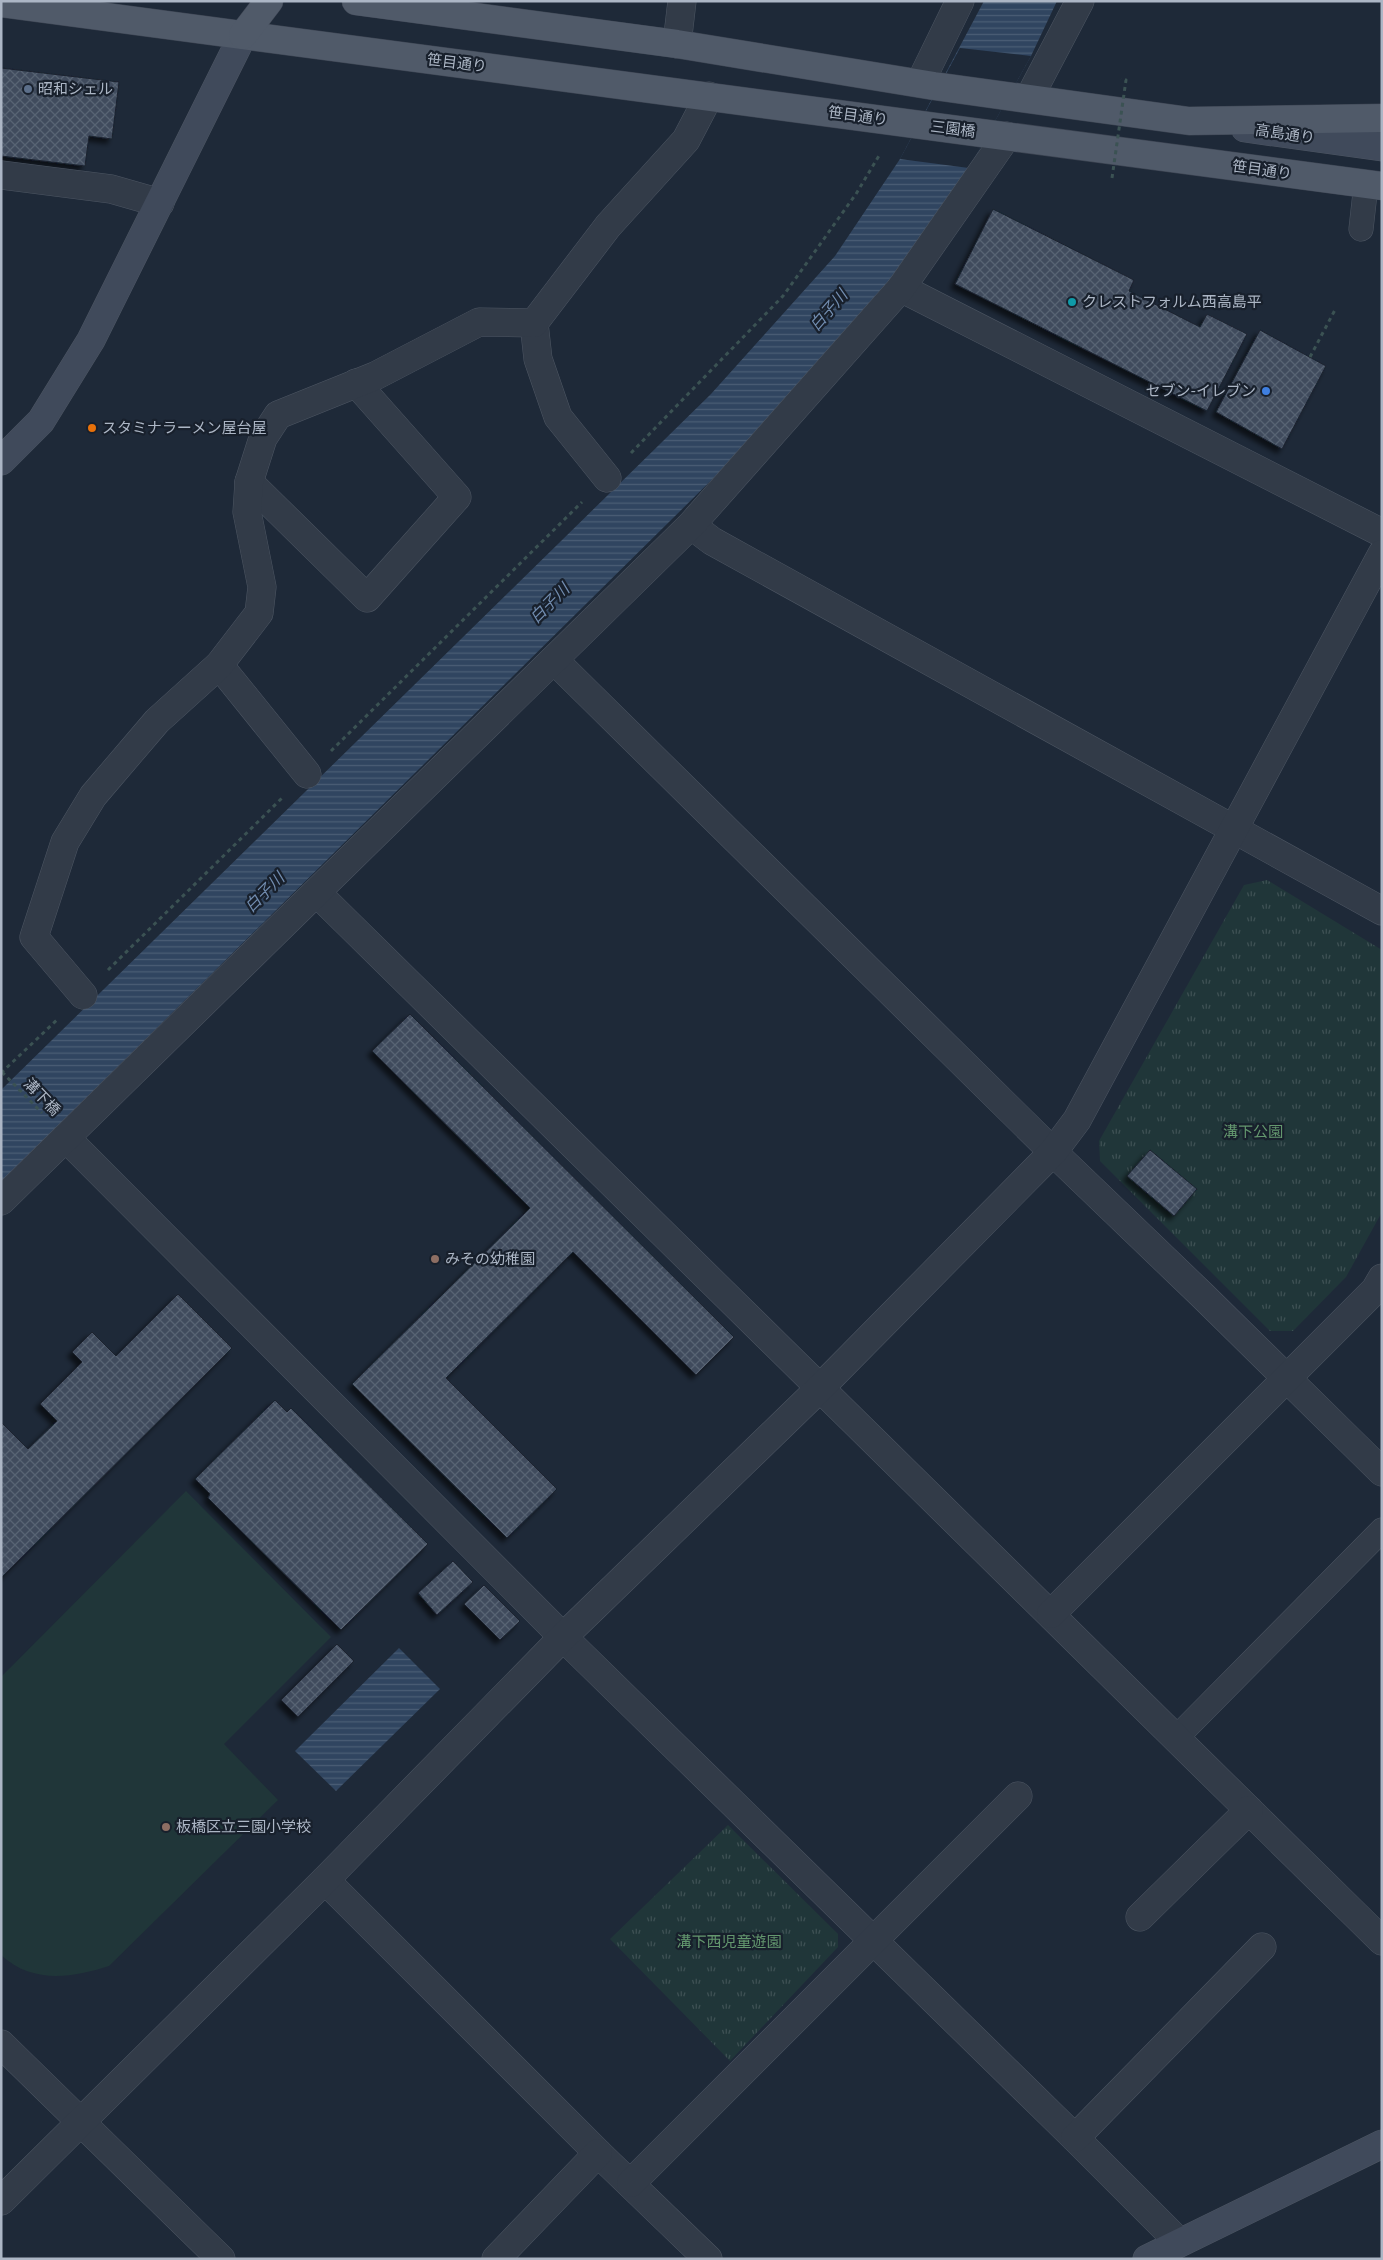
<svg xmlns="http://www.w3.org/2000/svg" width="1383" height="2260" font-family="'Fira Sans Condensed','Noto Sans JP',sans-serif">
  <defs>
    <pattern id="park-tufts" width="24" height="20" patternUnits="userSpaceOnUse" patternTransform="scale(1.25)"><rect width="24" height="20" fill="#203639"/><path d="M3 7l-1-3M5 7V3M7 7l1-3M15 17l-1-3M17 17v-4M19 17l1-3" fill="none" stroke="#3e5154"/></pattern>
    <pattern id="water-rules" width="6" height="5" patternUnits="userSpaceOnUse" patternTransform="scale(1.25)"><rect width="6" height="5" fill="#304560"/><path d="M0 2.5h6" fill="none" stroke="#4b5e75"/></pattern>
    <pattern id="building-cross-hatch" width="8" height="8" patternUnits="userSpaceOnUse" patternTransform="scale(1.25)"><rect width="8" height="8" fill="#3f4c5d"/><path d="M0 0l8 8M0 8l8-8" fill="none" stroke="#586473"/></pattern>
    <filter id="shadow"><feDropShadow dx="-4.5" dy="4.5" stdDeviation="2.5" flood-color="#0009"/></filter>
  </defs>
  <rect width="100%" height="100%" fill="#1e2938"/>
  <path fill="#203639" d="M 186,1491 L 331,1637 L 224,1744 L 278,1800 L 109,1966 C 72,1978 32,1984 1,1955 L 1,1677 Z"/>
  <g fill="url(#park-tufts)">
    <path d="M 1267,880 L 1382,950 L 1382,1212 L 1346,1277 L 1293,1331 L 1270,1331 L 1100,1161 L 1099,1141 L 1244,885 Z"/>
    <path d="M 728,1825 L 838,1934 L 838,1947 L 730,2061 L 610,1939 Z"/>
  </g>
  <g fill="url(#water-rules)">
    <path d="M 984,1 L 1057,1 L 1031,56 L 969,168 L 903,266 L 753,439 L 1,1182 L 1,1090 L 711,394 L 835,256 L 900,159 Z"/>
    <path d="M 399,1648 L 440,1689 L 336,1791 L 295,1751 Z"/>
  </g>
  <path fill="#1e2938" d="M 960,48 L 1031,56 L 969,168 L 900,159 Z"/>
  <g fill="url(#building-cross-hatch)" stroke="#1a222f" filter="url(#shadow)">
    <path d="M 1,68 L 119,82 L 112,139 L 89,136 L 85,166 L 1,156 Z"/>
    <path d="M 993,209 L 1134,280 L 1129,291 L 1200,327 L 1207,314 L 1247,334 L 1207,411 L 955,284 Z"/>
    <path d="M 1260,330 L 1326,366 L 1282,449 L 1216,412 Z"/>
    <path d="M 410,1014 L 734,1337 L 696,1375 L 573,1252 L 446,1378 L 557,1489 L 507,1538 L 352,1384 L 530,1208 L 372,1051 Z"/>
    <path d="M 1150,1150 L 1197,1189 L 1174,1216 L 1127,1176 Z"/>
    <path d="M 178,1294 L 232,1348 L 1,1578 L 1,1422 L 28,1449 L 57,1421 L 40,1404 L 82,1362 L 72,1352 L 92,1332 L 116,1356 Z"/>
    <path d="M 275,1400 L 287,1412 L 291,1408 L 428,1544 L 341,1630 L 208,1498 L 210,1494 L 195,1479 Z"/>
    <path d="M 453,1561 L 473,1582 L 437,1615 L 418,1593 Z"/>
    <path d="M 484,1585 L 520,1621 L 500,1640 L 464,1604 Z"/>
    <path d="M 337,1644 L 354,1661 L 298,1717 L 281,1700 Z"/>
  </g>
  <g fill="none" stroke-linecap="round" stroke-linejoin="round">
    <g stroke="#4d5663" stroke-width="25">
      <g id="lane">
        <path d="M 1361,229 L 1366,184"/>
        <path d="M 1176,1738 L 1382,1530"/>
      </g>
    </g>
    <g stroke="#4d5663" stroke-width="29">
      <g id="street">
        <path d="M 677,44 L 682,1"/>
        <path d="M 920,83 L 960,1"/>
        <path d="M 1029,98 L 1080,1"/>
        <path d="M 1,175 L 111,189 L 160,203"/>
        <path d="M 901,288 L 1382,533"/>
        <path d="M 534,323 L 538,359 L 558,417 L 607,478"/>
        <path d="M 249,482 L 367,598 L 457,497 L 356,383"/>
        <path d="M 691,525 L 712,541 L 1382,911"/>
        <path d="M 554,660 L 1053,1152 L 1203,1296 L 1382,1472"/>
        <path d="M 219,665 L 307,774"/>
        <path d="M 317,893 L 1382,1941"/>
        <path d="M 83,995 L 34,937 L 65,842 L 93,796 L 157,721 L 219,665 L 259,613 L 262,587 L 247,512 L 249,482 L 263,438 L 278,415 L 375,376 L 479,322 L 534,323 L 608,226 L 686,140 L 709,96"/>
        <path d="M 66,1138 L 563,1637 L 1075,2138 L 1178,2241"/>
        <path d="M 1,1201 L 691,525 L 901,288 L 1007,136"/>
        <path d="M 1051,1614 L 1375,1290 L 1382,1278"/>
        <path d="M 325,1880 L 598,2153 L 708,2259"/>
        <path d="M 1140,1917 L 1249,1810"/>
        <path d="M 1,2044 L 221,2259"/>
        <path d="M 1075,2138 L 1262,1947"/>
        <path d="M 631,2183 L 1018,1796"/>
        <path d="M 1,2201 L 325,1880 L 563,1637 L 820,1388 L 1053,1152 L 1077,1120 L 1382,554"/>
        <path d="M 496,2259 L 598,2153"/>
      </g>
    </g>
    <g stroke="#4d5663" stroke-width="29">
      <g id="secondary">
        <path d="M 1245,128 L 1382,147"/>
        <path d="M 1,461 L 41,421 L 91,340 L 243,35"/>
        <path d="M 1147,2259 L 1382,2144"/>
      </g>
    </g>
    <g stroke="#3c4452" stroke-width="29">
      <g id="primary">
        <path d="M 356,1 L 677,44 L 934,86 L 1189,121 L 1382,118"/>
        <path d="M 1,3 L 1382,186"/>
        <path d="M 243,35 L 269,1"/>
      </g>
    </g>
    <g stroke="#3b5253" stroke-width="3" stroke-dasharray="4 4" stroke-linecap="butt">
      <path d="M 1310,357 L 1336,308"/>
      <path d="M 631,453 L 783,296 L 856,194 L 880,154"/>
      <path d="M 331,751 L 582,502"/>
      <path d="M 108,970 L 283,797"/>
      <path d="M 2,1072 L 42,1113"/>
      <path d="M 1,1073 L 59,1018"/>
    </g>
    <use href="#lane" stroke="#323b48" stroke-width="24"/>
    <use href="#street" stroke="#323b48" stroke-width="28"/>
    <use href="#secondary" stroke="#404a5b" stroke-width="28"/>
    <use href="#primary" stroke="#505a69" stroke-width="28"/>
    <path stroke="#3b5253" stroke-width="3" stroke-dasharray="4 4" stroke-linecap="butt" d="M 1112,178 L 1126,80 L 1121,79"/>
  </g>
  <circle fill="#5c6f8a" stroke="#18202c" stroke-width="2" cx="28" cy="89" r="5"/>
  <circle fill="#0f9aa8" stroke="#18202c" stroke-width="2" cx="1072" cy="302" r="5"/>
  <circle fill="#3f7fe0" stroke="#18202c" stroke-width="2" cx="1266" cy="391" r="5"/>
  <circle fill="#e8710a" stroke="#18202c" stroke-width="2" cx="92" cy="428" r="5"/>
  <g fill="#8d6e63" stroke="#18202c" stroke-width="2">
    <circle cx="435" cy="1259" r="5"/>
    <circle cx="166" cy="1827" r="5"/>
  </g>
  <g text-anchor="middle" stroke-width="4.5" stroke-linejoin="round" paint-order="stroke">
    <g font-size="15" fill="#acb6c5" stroke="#18202c">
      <text transform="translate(457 63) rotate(7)" y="5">笹目通り</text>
      <text transform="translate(858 116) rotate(8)" y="5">笹目通り</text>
      <text transform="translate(953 129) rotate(7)" y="5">三園橋</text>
      <text transform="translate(1285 134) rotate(8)" y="5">高島通り</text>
      <text transform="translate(1262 170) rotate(8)" y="5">笹目通り</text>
      <text transform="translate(42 1097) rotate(46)" y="5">溝下橋</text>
    </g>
    <g font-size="15" fill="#acb6c5" stroke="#18202c" text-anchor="start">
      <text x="38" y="94">昭和シェル</text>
      <text x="1082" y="307">クレストフォルム西高島平</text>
      <text x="1256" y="396" text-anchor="end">セブン-イレブン</text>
      <text x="102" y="433">スタミナラーメン屋台屋</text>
      <text x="445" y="1264">みその幼稚園</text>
      <text x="176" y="1832">板橋区立三園小学校</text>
    </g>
    <g font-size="15" fill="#63976e" stroke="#18202c">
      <text x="1253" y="1137">溝下公園</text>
      <text x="729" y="1947">溝下西児童遊園</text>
    </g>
    <g font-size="16" font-style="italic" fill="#728db0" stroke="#18202c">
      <text transform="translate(828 310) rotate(-49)" y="6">白子川</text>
      <text transform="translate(549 603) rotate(-45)" y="6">白子川</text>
      <text transform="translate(264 892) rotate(-45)" y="6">白子川</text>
    </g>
  </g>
  <rect width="1383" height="2260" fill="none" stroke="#acb6c5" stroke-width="5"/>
</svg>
